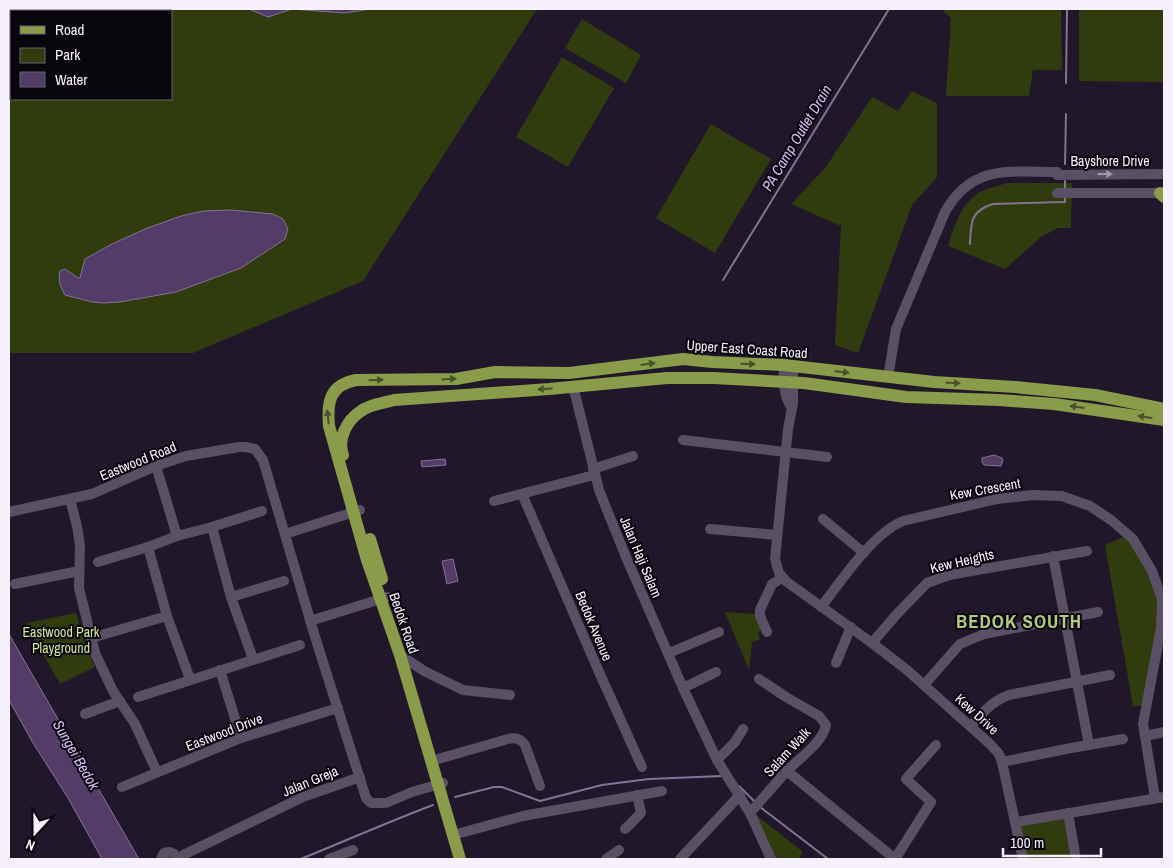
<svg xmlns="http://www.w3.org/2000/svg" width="1173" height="868" font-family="'Archivo Narrow',sans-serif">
  <rect width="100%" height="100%" fill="#21172a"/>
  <g fill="#313c0e" fill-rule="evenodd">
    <path d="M 9,9 L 537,9 L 363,281 L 193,353 L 9,353 ZM 11,11 L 171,11 L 171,99 L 11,99 Z"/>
    <path d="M 941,9 L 1061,9 L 1062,70 L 1033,70 L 1029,96 L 946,96 L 951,18 Z"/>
    <path d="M 1079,9 L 1164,9 L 1164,82 L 1079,81 Z"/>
    <path d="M 582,19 L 641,55 L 626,83 L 565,48 Z"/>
    <path d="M 562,57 L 614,88 L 568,167 L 516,137 Z"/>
    <path d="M 912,91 L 937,103 L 937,177 L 912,205 L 858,353 L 835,345 L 841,226 L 791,204 L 826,167 L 872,97 L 898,111 Z"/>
    <path d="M 711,124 L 771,159 L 715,253 L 656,218 Z"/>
    <path d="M 1007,183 L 1072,183 L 1071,228 L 1058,228 L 1041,237 L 1005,269 L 948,246 C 954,227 961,203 980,192 C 988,188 998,186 1007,183 Z"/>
    <path d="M 1126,536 L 1148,567 L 1161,609 L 1144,706 L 1133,706 L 1105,545 Z"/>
    <path d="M 725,612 L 755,614 L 762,629 L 758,633 L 760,639 L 752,642 L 749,670 Z"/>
    <path d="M 76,613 L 83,638 L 95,667 L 60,684 L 26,623 Z"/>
    <path d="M 755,814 L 803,852 L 798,859 L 772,859 Z"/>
    <path d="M 1067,816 L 1075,859 L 1023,859 L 1018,825 Z"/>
  </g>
  <g fill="#533d68" stroke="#847395">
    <path d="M 249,9 L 371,9 L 344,13 L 292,9 L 268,17 Z"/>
    <path d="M 231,210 L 273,214 L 283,219 L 288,229 L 285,239 L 241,268 L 176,292 L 120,302 L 104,303 L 92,302 L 65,295 C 60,286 58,280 60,271 L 65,269 L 78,278 L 80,278 L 85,259 L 112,244 L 145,229 L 181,216 L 203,211 Z"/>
    <path d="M 994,455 L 1002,458 L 1003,460 L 1001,466 L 984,465 L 982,462 L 982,458 Z"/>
    <path d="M 445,459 L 446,465 L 422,467 L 421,461 Z"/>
    <path d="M 453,559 L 458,581 L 447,584 L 442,561 Z"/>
    <path d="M 9,634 L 14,643 L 139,859 L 102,859 L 68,798 L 33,743 L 9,700 Z"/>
  </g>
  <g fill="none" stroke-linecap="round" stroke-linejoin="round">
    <g stroke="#847395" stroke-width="2">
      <path d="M 1066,83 L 1067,9"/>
      <path d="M 1065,164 L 1066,114"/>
      <path d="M 1065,189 L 1065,181"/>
      <path d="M 970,244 C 971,223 970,211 993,204 L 1065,202 L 1065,196"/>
      <path d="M 723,280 L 889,9"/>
      <path d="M 739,786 L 755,802"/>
      <path d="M 455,797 L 494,787 L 502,787 L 540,801 L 602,785 L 649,779 L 722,776"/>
      <path d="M 760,807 L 828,859"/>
      <path d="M 301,859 C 345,841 388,822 433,805"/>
    </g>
    <g stroke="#5a5066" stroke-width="10">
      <path d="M 1057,175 L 1164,174"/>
      <path d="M 1057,193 L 1164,193"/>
      <path d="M 784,365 C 783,380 783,394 791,407"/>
      <path d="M 793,366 L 793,403 L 788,429 L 775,559 L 779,573 L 787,582 L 872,643 L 907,670 L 990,744 L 999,754 L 1002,762 L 1023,859"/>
      <path d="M 888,377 L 896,329 L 945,212 C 972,164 1009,172 1057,172"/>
      <path d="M 572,387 L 575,394 L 599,490 L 626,557 L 683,688 L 717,760 L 750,813 L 771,859"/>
      <path d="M 683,440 L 827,457"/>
      <path d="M 156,466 L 177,536"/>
      <path d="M 593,469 L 633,456"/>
      <path d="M 522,494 L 599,672 L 642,767"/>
      <path d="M 70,499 L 77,526 L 80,545 L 79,588 L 95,653 L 113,691 L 135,724 L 157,772"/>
      <path d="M 494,501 L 594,475"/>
      <path d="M 9,512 L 92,494 L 156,466 L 186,456 L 239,447 L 246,447 L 255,449 L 263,460 L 316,640 L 366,798 L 371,803 L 386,803 L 412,792 L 443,783"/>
      <path d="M 823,519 L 864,553"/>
      <path d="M 212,527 L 231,597 L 253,659"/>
      <path d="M 710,529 L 777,535"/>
      <path d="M 285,534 L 360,510"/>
      <path d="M 148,547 L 167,616 L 190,679"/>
      <path d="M 1053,556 L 1089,745"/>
      <path d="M 98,562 L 148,547 L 177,536 L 212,527 L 262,511"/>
      <path d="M 15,584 L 79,571"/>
      <path d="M 231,597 L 284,581"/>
      <path d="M 821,607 C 842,580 872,534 903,521 L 997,499 L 1033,495 L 1062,496 L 1090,506 L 1111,520 L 1133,539 L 1152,571 L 1162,599 L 1161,628 L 1143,724 L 1155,798"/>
      <path d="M 310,621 L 387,597"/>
      <path d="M 767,632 L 760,616 L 760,610 L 772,584 L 782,578"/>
      <path d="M 91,638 L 167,616"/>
      <path d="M 872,643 L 896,615 L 927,583 L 949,575 L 1087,551"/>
      <path d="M 669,653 L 719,632"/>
      <path d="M 400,655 L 424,671 L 463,690 L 510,695"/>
      <path d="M 836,663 L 851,627"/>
      <path d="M 220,670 L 241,738"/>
      <path d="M 924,685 L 960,644 L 984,634 L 1098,612"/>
      <path d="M 683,688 L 716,672"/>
      <path d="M 138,697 L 300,645"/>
      <path d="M 85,714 L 120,701"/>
      <path d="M 971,726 C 982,713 992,701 1009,695 L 1110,675"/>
      <path d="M 1145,736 L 1164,732"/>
      <path d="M 717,760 L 735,742 L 743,729"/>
      <path d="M 431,761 L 508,739 C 515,737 521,739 525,745 L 540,786"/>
      <path d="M 1002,762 L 1071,748 L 1123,739"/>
      <path d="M 787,771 L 895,859"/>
      <path d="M 122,787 L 241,738 L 338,708"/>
      <path d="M 750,813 C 762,799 774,785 786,772 C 799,758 822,744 826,725 L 819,716 L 786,697 L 759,679"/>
      <path d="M 1068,813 L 1076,859"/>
      <path d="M 1016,822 L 1164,797"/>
      <path d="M 625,829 L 641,813 L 637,795"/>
      <path d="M 453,835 L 523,816 L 662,791"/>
      <path d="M 177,858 L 303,797 L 360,777"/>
      <path d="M 161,859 L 164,853 L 169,852 L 174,854 L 177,859"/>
      <path d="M 329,859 L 353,850"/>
      <path d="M 606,859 L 619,850"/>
      <path d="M 680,859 L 740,795"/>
      <path d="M 895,859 L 931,802 L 906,779 L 936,745"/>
    </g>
    <g stroke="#8a9b49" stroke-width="12">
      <path d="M 1160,193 L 1164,197"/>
      <path d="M 343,455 C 337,439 347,420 361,411 C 370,404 384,403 394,400 L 549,389 L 667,378 L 714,378 L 804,383 L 906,397 L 999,400 L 1054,404 L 1164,420"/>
      <path d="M 370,539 L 382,579"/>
      <path d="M 460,859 L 400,655 L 367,560 L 329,426 C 327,403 329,385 356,380 L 456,379 L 495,372 L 569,373 L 683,359 L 712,362 L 784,365 L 934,382 L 1015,387 L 1095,395 L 1164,409"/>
    </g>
  </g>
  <defs><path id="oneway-solid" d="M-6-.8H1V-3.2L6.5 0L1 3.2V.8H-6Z" transform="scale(1.25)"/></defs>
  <use fill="#a198aa" href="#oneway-solid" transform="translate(1105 174)"/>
  <g fill="#49502a">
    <use href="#oneway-solid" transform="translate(648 364) rotate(-8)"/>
    <use href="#oneway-solid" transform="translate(748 364) rotate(2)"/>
    <use href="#oneway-solid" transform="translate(842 372) rotate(7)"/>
    <use href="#oneway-solid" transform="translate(449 379) rotate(-3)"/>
    <use href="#oneway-solid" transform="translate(376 380) rotate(-1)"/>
    <use href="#oneway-solid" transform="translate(953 383) rotate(3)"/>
    <use href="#oneway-solid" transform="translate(545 389) rotate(176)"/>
    <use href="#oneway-solid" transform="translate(1077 407) rotate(-172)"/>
    <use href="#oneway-solid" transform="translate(328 417) rotate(-96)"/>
    <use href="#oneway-solid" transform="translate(1145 417) rotate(-171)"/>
  </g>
  <g text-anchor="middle" stroke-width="4" stroke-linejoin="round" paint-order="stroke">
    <g font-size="14" fill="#f7f1fe" stroke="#08050c">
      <text x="1110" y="166">Bayshore Drive</text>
      <text transform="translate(747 349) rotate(4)" y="5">Upper East Coast Road</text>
      <text transform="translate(138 461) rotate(-22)" y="5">Eastwood Road</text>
      <text transform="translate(985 489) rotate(-10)" y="5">Kew Crescent</text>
      <text transform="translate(641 557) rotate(67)" y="5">Jalan Haji Salam</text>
      <text transform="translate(962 561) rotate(-13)" y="5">Kew Heights</text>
      <text transform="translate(404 623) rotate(71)" y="5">Bedok Road</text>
      <text transform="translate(594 626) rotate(67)" y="5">Bedok Avenue</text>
      <text transform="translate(977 714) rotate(42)" y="5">Kew Drive</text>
      <text transform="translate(224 732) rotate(-21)" y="5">Eastwood Drive</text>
      <text transform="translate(787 752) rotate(-47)" y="5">Salam Walk</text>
      <text transform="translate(310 781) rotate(-22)" y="5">Jalan Greja</text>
    </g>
    <g font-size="14" fill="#d0e899" stroke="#08050c">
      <text x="61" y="637">Eastwood Park<tspan x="61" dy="16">Playground</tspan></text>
    </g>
    <g font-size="15" font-style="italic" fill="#d9bdf6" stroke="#08050c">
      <text transform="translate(797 138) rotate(-59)" y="5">PA Camp Outlet Drain</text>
      <text transform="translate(76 755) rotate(60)" y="5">Sungei Bedok</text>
    </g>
    <g font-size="19" font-weight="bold" letter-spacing="1" fill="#b4ca80" stroke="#08050c">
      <text x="1019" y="628">BEDOK SOUTH</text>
    </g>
  </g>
  <rect width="1173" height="868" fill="none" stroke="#f7f1fe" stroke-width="20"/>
  <rect x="10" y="10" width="162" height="90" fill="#08050c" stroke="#68636d"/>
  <rect x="20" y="26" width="25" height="8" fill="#8a9b49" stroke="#68636d"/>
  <text x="55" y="35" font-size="15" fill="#f7f1fe">Road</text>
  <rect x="20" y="48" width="25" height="15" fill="#313c0e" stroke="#68636d"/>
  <text x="55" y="60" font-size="15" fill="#f7f1fe">Park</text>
  <rect x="20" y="72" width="25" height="15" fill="#533d68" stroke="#68636d"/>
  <text x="55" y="85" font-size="15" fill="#f7f1fe">Water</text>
  <g transform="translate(35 833) rotate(201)" stroke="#08050c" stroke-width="4" paint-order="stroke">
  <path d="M0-4L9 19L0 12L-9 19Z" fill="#f7f1fe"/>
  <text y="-8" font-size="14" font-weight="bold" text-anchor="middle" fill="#f7f1fe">N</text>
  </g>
  <path d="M1003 848v8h98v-8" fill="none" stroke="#f7f1fe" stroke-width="2.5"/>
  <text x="1010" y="848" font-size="15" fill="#f7f1fe" stroke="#08050c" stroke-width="4" paint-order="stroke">100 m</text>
</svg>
